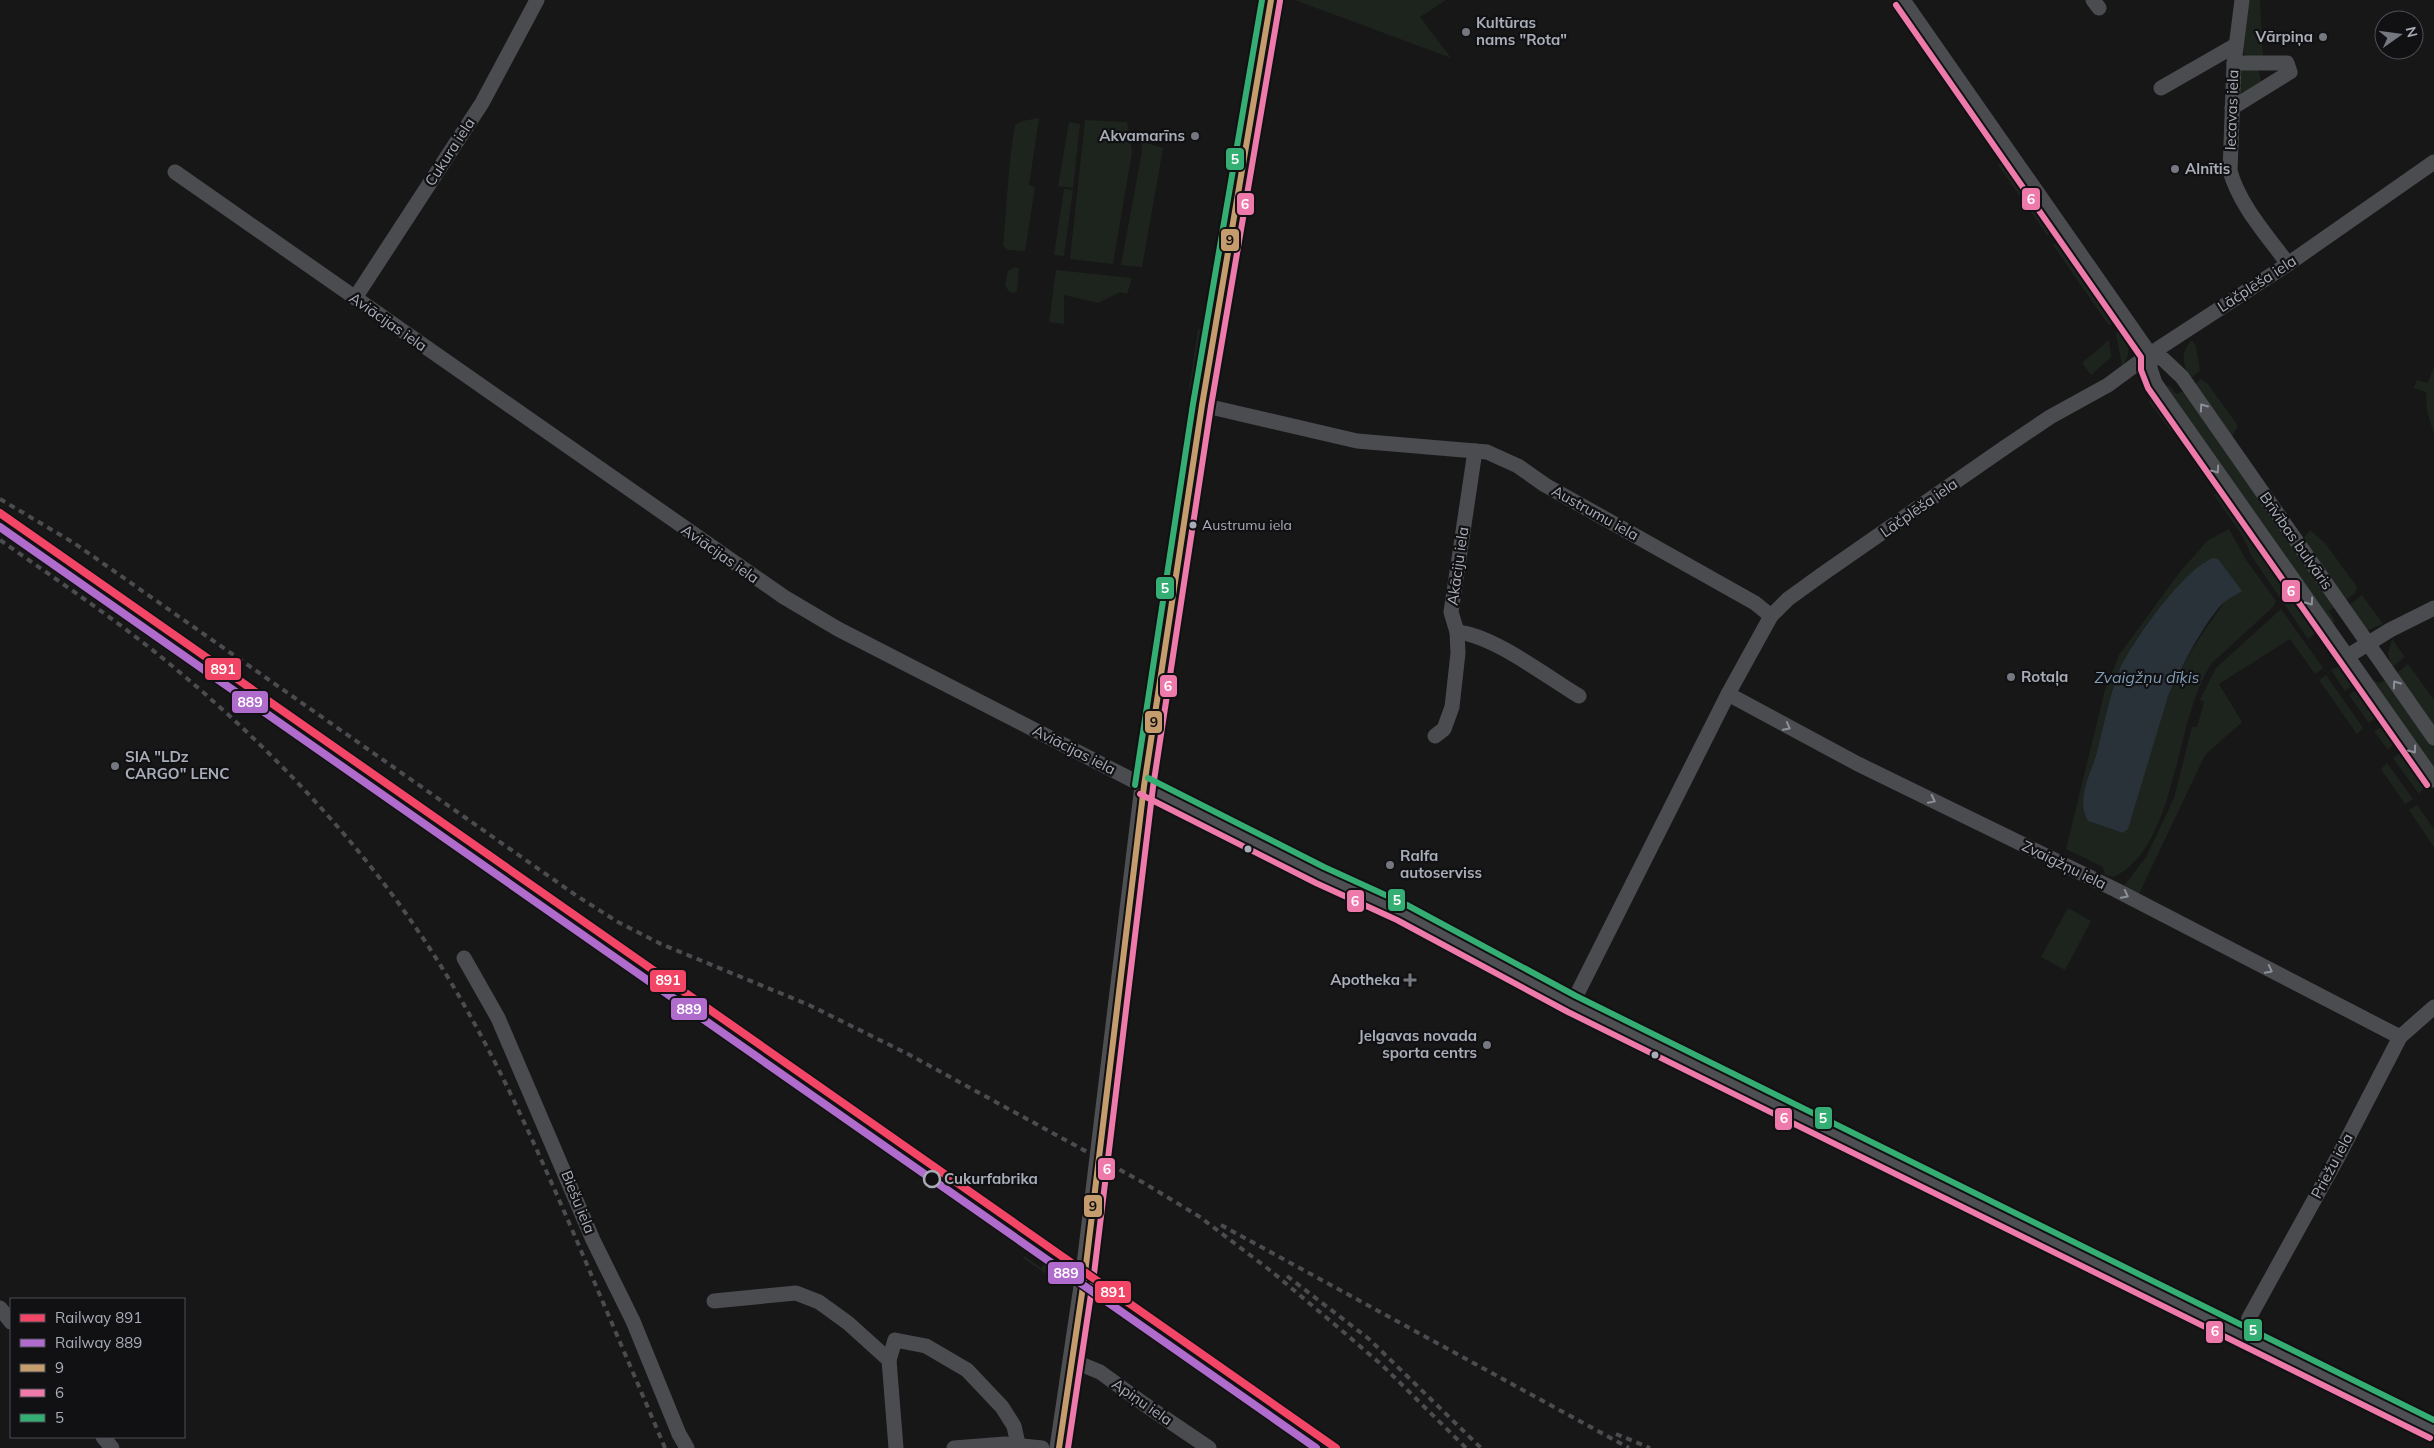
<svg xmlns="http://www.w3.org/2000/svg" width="2434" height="1448" font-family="Mulish,sans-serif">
  <rect width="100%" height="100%" fill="#171717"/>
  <g fill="#1d241e" fill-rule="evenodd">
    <path d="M 1295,0 L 1446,0 L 1420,17 L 1451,58 Z"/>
    <path d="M 2246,0 L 2260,0 L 2263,58 L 2249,57 L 2243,53 Z"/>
    <path d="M 2258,68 L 2261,81 L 2243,93 L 2241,92 L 2241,70 Z"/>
    <path d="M 1039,118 L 1029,185 L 1035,187 L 1025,251 L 1008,250 L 1003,246 C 1007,205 1008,165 1015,125 L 1022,121 Z"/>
    <path d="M 1085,120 L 1127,122 L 1132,152 L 1113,264 L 1070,259 Z"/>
    <path d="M 1069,122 L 1080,124 L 1073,188 L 1058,186 Z"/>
    <path d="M 1141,141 L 1163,148 L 1142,267 L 1121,265 L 1142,151 Z"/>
    <path d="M 2004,157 L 2050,229 L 2048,236 L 1998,165 Z"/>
    <path d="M 1064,189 L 1073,190 L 1064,256 L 1054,255 Z"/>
    <path d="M 2058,243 L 2063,246 L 2116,322 L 2110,325 L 2108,324 L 2053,245 Z"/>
    <path d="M 1015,267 L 1019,268 L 1017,291 L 1014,293 L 1009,292 L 1005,285 L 1008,271 Z"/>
    <path d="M 1056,270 L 1132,278 L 1127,294 L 1120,292 L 1098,303 L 1064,295 L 1064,324 L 1049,322 Z"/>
    <path d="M 2119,328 C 2128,340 2133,354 2122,366 L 2116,334 Z"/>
    <path d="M 1198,329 L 1205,331 L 1195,388 L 1189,390 Z"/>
    <path d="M 2109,340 L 2111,357 L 2091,375 L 2082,363 Z"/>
    <path d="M 2192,340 L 2196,347 L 2200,371 L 2191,378 C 2182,365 2180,352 2192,340 Z"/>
    <path d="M 2434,366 L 2434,435 L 2427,411 L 2426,392 L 2414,388 L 2417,380 L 2428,383 Z"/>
    <path d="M 2201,379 L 2208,384 L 2238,426 L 2232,436 L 2195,384 Z"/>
    <path d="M 2166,385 L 2170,386 L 2176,394 L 2184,391 L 2335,607 L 2329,611 L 2335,622 L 2331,624 Z"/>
    <path d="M 2155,393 L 2175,422 L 2176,426 L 2171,431 L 2149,402 L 2150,397 Z"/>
    <path d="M 2220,491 L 2224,492 L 2324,627 L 2308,639 L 2252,557 L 2242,535 L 2214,495 Z"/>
    <path d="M 2229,529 L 2246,560 L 2276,601 L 2274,606 L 2212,663 C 2173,721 2179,844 2114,877 L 2105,875 L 2103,867 L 2066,849 L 2105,690 L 2119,655 L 2180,572 L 2207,541 ZM 2206,561 L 2223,604 C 2203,633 2181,663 2168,695 C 2150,740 2141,788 2123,833 L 2088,821 C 2076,801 2089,776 2096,755 C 2104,728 2108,698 2119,671 C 2134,635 2175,585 2206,561 Z"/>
    <path d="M 2310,530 L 2325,543 L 2357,587 L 2355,593 L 2343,602 L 2303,539 Z"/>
    <path d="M 2362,595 L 2383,624 L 2368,630 L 2363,629 L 2347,607 Z"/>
    <path d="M 2281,609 L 2323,668 L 2315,674 L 2290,639 L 2219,684 L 2242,722 L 2205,755 L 2139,894 L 2123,887 L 2146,857 L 2174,798 L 2192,727 L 2197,727 L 2204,702 L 2200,700 L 2216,668 Z"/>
    <path d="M 2392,639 L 2405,657 L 2392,667 L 2388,654 Z"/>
    <path d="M 2343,664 L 2357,682 L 2345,691 L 2331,670 Z"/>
    <path d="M 2408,664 L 2434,700 L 2434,727 L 2397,673 Z"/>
    <path d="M 2326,675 L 2363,728 L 2357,734 L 2319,680 Z"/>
    <path d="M 2373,680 L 2379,683 L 2387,680 L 2434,748 L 2434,769 Z"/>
    <path d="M 2361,686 L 2377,710 L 2376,717 L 2369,723 L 2349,695 Z"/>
    <path d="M 2384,726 L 2388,726 L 2397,741 L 2388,750 L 2374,731 Z"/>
    <path d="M 2402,751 L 2412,759 L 2424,782 L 2425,786 L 2419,794 L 2393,758 Z"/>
    <path d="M 2387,763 L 2413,799 L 2405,804 L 2381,769 Z"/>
    <path d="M 2417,805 L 2434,829 L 2434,847 L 2409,810 Z"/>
    <path d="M 2068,908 L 2091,921 L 2065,970 L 2041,957 Z"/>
    <path d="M 1024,1256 L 1041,1268 L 1045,1263 L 1066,1277 L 1065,1287 L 1023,1258 Z"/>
  </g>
  <path fill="#2a3239" d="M 2213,558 L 2218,559 L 2242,591 C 2236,595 2227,599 2222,604 C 2202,626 2180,669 2168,696 L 2128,829 L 2123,833 L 2088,821 C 2075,800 2091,773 2097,752 C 2104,725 2109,697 2119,671 C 2131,642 2184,569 2213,558 Z"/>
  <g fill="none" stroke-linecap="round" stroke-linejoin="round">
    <g stroke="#4b4c50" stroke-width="15">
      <path d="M 1903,0 L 2150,354 L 2163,359 L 2182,377 L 2434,738"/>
      <path d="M 2093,0 L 2099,8"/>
      <path d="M 2242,0 L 2234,63 L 2230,171 C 2240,206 2267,235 2288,264"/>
      <path d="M 2161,88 L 2236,45"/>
      <path d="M 2232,108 L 2290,72 L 2287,63 L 2234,63"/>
      <path d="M 175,172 L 784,597 L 838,629 L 1144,786"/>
      <path d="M 355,298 L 482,103 L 537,0"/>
      <path d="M 2150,354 L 2150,368 L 2155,383 L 2434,780"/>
      <path d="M 1202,405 L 1357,441 L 1487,452 L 1518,466 L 1545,485 L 1755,603 L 1771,616"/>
      <path d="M 1457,632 C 1493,635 1547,677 1579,696"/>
      <path d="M 2348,656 L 2390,630 L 2434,608"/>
      <path d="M 1728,694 L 1858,764 L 2116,890 L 2400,1037"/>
      <path d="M 1435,736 L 1444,729 L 1452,707 L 1458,653 L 1457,632 L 1451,612 L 1475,451"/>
      <path d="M 464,958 L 498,1018 L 593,1240 L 633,1321 L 679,1434 L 687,1448"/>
      <path d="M 1572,1004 L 1728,694 L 1771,616 L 1788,599 L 1824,573 L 2004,448 L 2050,417 L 2108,385 L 2150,354 L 2288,264 L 2434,162"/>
      <path d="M 714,1301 L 796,1293 L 819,1302 L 848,1323 L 889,1360 L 896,1448"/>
      <path d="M 0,1308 L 11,1322"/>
      <path d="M 2243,1336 L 2249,1318 L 2339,1155 L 2400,1037 L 2434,1007"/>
      <path d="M 889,1360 L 895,1340 L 926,1346 L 967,1370 L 1002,1407 L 1014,1426 L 1018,1444"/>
      <path d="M 1073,1361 L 1100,1372 L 1144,1404 L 1209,1448"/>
      <path d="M 103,1437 L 112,1448"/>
      <path d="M 954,1448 L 1005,1444 L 1042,1448"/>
    </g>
    <g stroke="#4d4f52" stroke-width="19">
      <path d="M 1144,786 L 1320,875 L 1401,912 L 1572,1004 L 2434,1430"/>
      <path d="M 1059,1448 L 1085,1273 L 1144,786 L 1202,405 L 1271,0"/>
    </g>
    <g stroke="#4b4c4f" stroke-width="4" stroke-dasharray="6 5" stroke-linecap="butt">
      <path d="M 0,499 L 74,543 L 577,896 L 618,922 L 661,944 L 809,1005 L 908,1054 L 1144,1183 L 1200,1217 L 1271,1271 L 1340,1329 L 1383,1366 L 1466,1448"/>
      <path d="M 0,540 C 60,582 121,623 177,670 C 280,756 374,857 444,971 C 497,1057 537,1149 577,1241 C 606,1310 636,1379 665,1448"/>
      <path d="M 1221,1225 L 1629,1448"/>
      <path d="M 1287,1276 L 1369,1339 L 1481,1448"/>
      <path d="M 1616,1434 L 1650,1448"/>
    </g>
    <g stroke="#111113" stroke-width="10">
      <path id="bus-1" d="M 1059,1448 L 1085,1273 L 1144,786 L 1202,405 L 1271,0"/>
    </g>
    <g stroke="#111113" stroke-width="10">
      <g id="bus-2">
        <path d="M 1896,5 L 2141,357 L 2141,370 L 2148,388 L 2427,785"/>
        <path d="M 1140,794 L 1316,883 L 1397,920 L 1568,1012 L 2430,1438"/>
        <path d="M 1068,1448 L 1094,1274 L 1153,787 L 1211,406 L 1280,1"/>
      </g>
    </g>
    <g stroke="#111113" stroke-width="10">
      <g id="bus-3">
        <path d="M 1148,778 L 1324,867 L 1405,904 L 1576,996 L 2434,1420"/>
        <path d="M 1135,785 L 1193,404 L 1262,0"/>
      </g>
    </g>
    <use href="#bus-1" stroke="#c59c6d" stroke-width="6"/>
    <use href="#bus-2" stroke="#ed7aaa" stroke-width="6"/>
    <use href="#bus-3" stroke="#35ae73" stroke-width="6"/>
    <g stroke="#111113" stroke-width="11">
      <path id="rail-1" d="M 0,513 L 1336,1448"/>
    </g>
    <g stroke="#111113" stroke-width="11">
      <path id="rail-2" d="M 0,527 L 1316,1448"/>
    </g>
    <use href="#rail-1" stroke="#f34667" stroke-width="8"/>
    <use href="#rail-2" stroke="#b06ccc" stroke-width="8"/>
  </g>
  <defs><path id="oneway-chevron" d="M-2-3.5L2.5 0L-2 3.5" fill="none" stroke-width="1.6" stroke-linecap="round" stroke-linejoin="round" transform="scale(1.25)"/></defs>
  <g stroke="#8c9099">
    <use href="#oneway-chevron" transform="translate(2203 407) rotate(-125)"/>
    <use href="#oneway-chevron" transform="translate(2216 470) rotate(55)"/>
    <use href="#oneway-chevron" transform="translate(2310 602) rotate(55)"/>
    <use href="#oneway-chevron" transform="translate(2396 684) rotate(-125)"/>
    <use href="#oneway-chevron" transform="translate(1787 727) rotate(28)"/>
    <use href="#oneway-chevron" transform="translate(2413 750) rotate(55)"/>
    <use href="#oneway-chevron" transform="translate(1932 800) rotate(26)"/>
    <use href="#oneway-chevron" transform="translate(2125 895) rotate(27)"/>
    <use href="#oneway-chevron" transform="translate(2269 970) rotate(27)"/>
  </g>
  <g fill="#757880" stroke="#111113" stroke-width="2">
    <circle cx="1466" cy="32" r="5"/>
    <circle cx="2323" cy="37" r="5"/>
    <circle cx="1195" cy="136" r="5"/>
    <circle cx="2175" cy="169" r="5"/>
    <circle cx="2011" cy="677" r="5"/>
    <circle cx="115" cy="766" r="5"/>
    <circle cx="1390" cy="865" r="5"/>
    <path d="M1407.5 972.5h5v5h5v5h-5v5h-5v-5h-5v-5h5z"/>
    <circle cx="1487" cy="1045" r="5"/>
  </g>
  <g fill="#a8adb8" stroke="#111113" stroke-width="2">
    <circle cx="1193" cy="525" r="4.5"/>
    <circle cx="1248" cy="849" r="4.5"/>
    <circle cx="1655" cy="1055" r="4.5"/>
  </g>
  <circle fill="#111113" stroke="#a8adb8" stroke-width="2.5" cx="932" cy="1179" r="8"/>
  <g text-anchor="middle" stroke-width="4.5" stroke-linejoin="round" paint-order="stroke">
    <g font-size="14" fill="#a8adb8" stroke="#111113" text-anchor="start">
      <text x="1202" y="530">Austrumu iela</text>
    </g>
    <g font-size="15" font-weight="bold" fill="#a8adb8" stroke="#111113" text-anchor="start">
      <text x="1476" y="28">Kultūras<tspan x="1476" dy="17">nams "Rota"</tspan></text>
      <text x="2313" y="42" text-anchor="end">Vārpiņa</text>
      <text x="1185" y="141" text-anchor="end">Akvamarīns</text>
      <text x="2185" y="174">Alnītis</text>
      <text x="2021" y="682">Rotaļa</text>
      <text x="125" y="762">SIA "LDz<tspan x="125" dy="17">CARGO" LENC</tspan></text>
      <text x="1400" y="861">Ralfa<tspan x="1400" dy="17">autoserviss</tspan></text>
      <text x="1400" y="985" text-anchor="end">Apotheka</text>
      <text x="1477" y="1041" text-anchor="end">Jelgavas novada<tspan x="1477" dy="17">sporta centrs</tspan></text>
    </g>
    <g font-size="15" fill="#a8adb8" stroke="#111113">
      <text transform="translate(2232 110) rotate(-88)" y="5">Iecavas iela</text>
      <text transform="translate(450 152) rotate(-57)" y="5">Cukura iela</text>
      <text transform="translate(2257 284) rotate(-33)" y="5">Lāčplēša iela</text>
      <text transform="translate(388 322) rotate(35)" y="5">Aviācijas iela</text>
      <text transform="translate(1919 508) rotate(-35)" y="5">Lāčplēša iela</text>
      <text transform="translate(1595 513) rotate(29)" y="5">Austrumu iela</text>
      <text transform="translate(2296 541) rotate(55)" y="5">Brīvības bulvāris</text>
      <text transform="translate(720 554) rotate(35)" y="5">Aviācijas iela</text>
      <text transform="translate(1458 566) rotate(-82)" y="5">Akāciju iela</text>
      <text transform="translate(1074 750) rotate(27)" y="5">Aviācijas iela</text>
      <text transform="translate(2064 865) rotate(26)" y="5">Zvaigžņu iela</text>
      <text transform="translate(2332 1166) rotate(-62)" y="5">Priežu iela</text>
      <text transform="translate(578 1202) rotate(68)" y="5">Biešu iela</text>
      <text transform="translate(1142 1402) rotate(35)" y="5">Apiņu iela</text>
    </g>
    <g font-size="15" font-weight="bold" fill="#a8adb8" stroke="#111113" text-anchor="start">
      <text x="944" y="1184">Cukurfabrika</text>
    </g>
    <g font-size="16" font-style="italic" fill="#7f9bb3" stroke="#111113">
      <text x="2147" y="683">Zvaigžņu dīķis</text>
    </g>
  </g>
  <g stroke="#111113" stroke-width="2">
    <rect x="1225" y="147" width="20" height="24" rx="5" fill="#35ae73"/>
    <rect x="2021" y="187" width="20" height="24" rx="5" fill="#ed7aaa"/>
    <rect x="1236" y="192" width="19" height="24" rx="5" fill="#ed7aaa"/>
    <rect x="1220" y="228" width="20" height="24" rx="5" fill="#c59c6d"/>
    <rect x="1155" y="576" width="20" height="24" rx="5" fill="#35ae73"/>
    <rect x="2281" y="579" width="20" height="24" rx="5" fill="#ed7aaa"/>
    <rect x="204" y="657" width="38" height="24" rx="5" fill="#f34667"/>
    <rect x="1159" y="674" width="19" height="24" rx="5" fill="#ed7aaa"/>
    <rect x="231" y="690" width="38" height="24" rx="5" fill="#b06ccc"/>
    <rect x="1144" y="710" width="19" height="24" rx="5" fill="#c59c6d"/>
    <rect x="1387" y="888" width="19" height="24" rx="5" fill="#35ae73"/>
    <rect x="1346" y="889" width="19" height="24" rx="5" fill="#ed7aaa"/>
    <rect x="649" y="969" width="38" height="24" rx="5" fill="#f34667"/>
    <rect x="670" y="997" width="38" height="24" rx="5" fill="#b06ccc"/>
    <rect x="1814" y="1106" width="19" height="24" rx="5" fill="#35ae73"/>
    <rect x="1774" y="1107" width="19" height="24" rx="5" fill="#ed7aaa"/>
    <rect x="1097" y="1157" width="19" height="24" rx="5" fill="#ed7aaa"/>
    <rect x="1083" y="1194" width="20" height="24" rx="5" fill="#c59c6d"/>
    <rect x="1047" y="1261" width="38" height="24" rx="5" fill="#b06ccc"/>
    <rect x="1094" y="1280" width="38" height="24" rx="5" fill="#f34667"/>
    <rect x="2243" y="1318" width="20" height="24" rx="5" fill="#35ae73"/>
    <rect x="2205" y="1320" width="19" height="24" rx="5" fill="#ed7aaa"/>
  </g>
  <g font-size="14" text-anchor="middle" font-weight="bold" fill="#fff">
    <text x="1235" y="164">5</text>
    <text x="2031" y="204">6</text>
    <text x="1245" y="209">6</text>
    <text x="1165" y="593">5</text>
    <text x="2291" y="596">6</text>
    <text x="223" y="674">891</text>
    <text x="1168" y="691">6</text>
    <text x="250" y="707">889</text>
    <text x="1397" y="905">5</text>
    <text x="1355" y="906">6</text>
    <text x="668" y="985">891</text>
    <text x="689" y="1014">889</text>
    <text x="1823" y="1123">5</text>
    <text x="1784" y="1123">6</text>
    <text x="1107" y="1174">6</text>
    <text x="1066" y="1278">889</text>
    <text x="1113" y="1297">891</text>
    <text x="2253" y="1335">5</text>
    <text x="2215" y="1336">6</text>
  </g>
  <g font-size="14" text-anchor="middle" font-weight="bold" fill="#111">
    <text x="1230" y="245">9</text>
    <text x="1154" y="727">9</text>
    <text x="1093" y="1211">9</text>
  </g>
  <rect x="10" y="1298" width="175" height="140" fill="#111113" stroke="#4d4f55"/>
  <rect x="20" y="1314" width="25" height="8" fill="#f34667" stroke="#4d4f55"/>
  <text x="55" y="1323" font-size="15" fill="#a8adb8">Railway 891</text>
  <rect x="20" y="1339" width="25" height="8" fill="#b06ccc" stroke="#4d4f55"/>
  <text x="55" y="1348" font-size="15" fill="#a8adb8">Railway 889</text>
  <rect x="20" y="1364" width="25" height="8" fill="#c59c6d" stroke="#4d4f55"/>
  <text x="55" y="1373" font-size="15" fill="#a8adb8">9</text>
  <rect x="20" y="1389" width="25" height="8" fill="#ed7aaa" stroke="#4d4f55"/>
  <text x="55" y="1398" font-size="15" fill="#a8adb8">6</text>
  <rect x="20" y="1414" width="25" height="8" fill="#35ae73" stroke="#4d4f55"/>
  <text x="55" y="1423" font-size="15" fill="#a8adb8">5</text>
  <g transform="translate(2399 35) rotate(76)"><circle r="24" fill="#111113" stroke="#4d4f55"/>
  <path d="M0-4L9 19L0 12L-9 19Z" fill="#757880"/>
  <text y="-8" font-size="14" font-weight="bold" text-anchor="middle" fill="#a8adb8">N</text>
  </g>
</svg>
